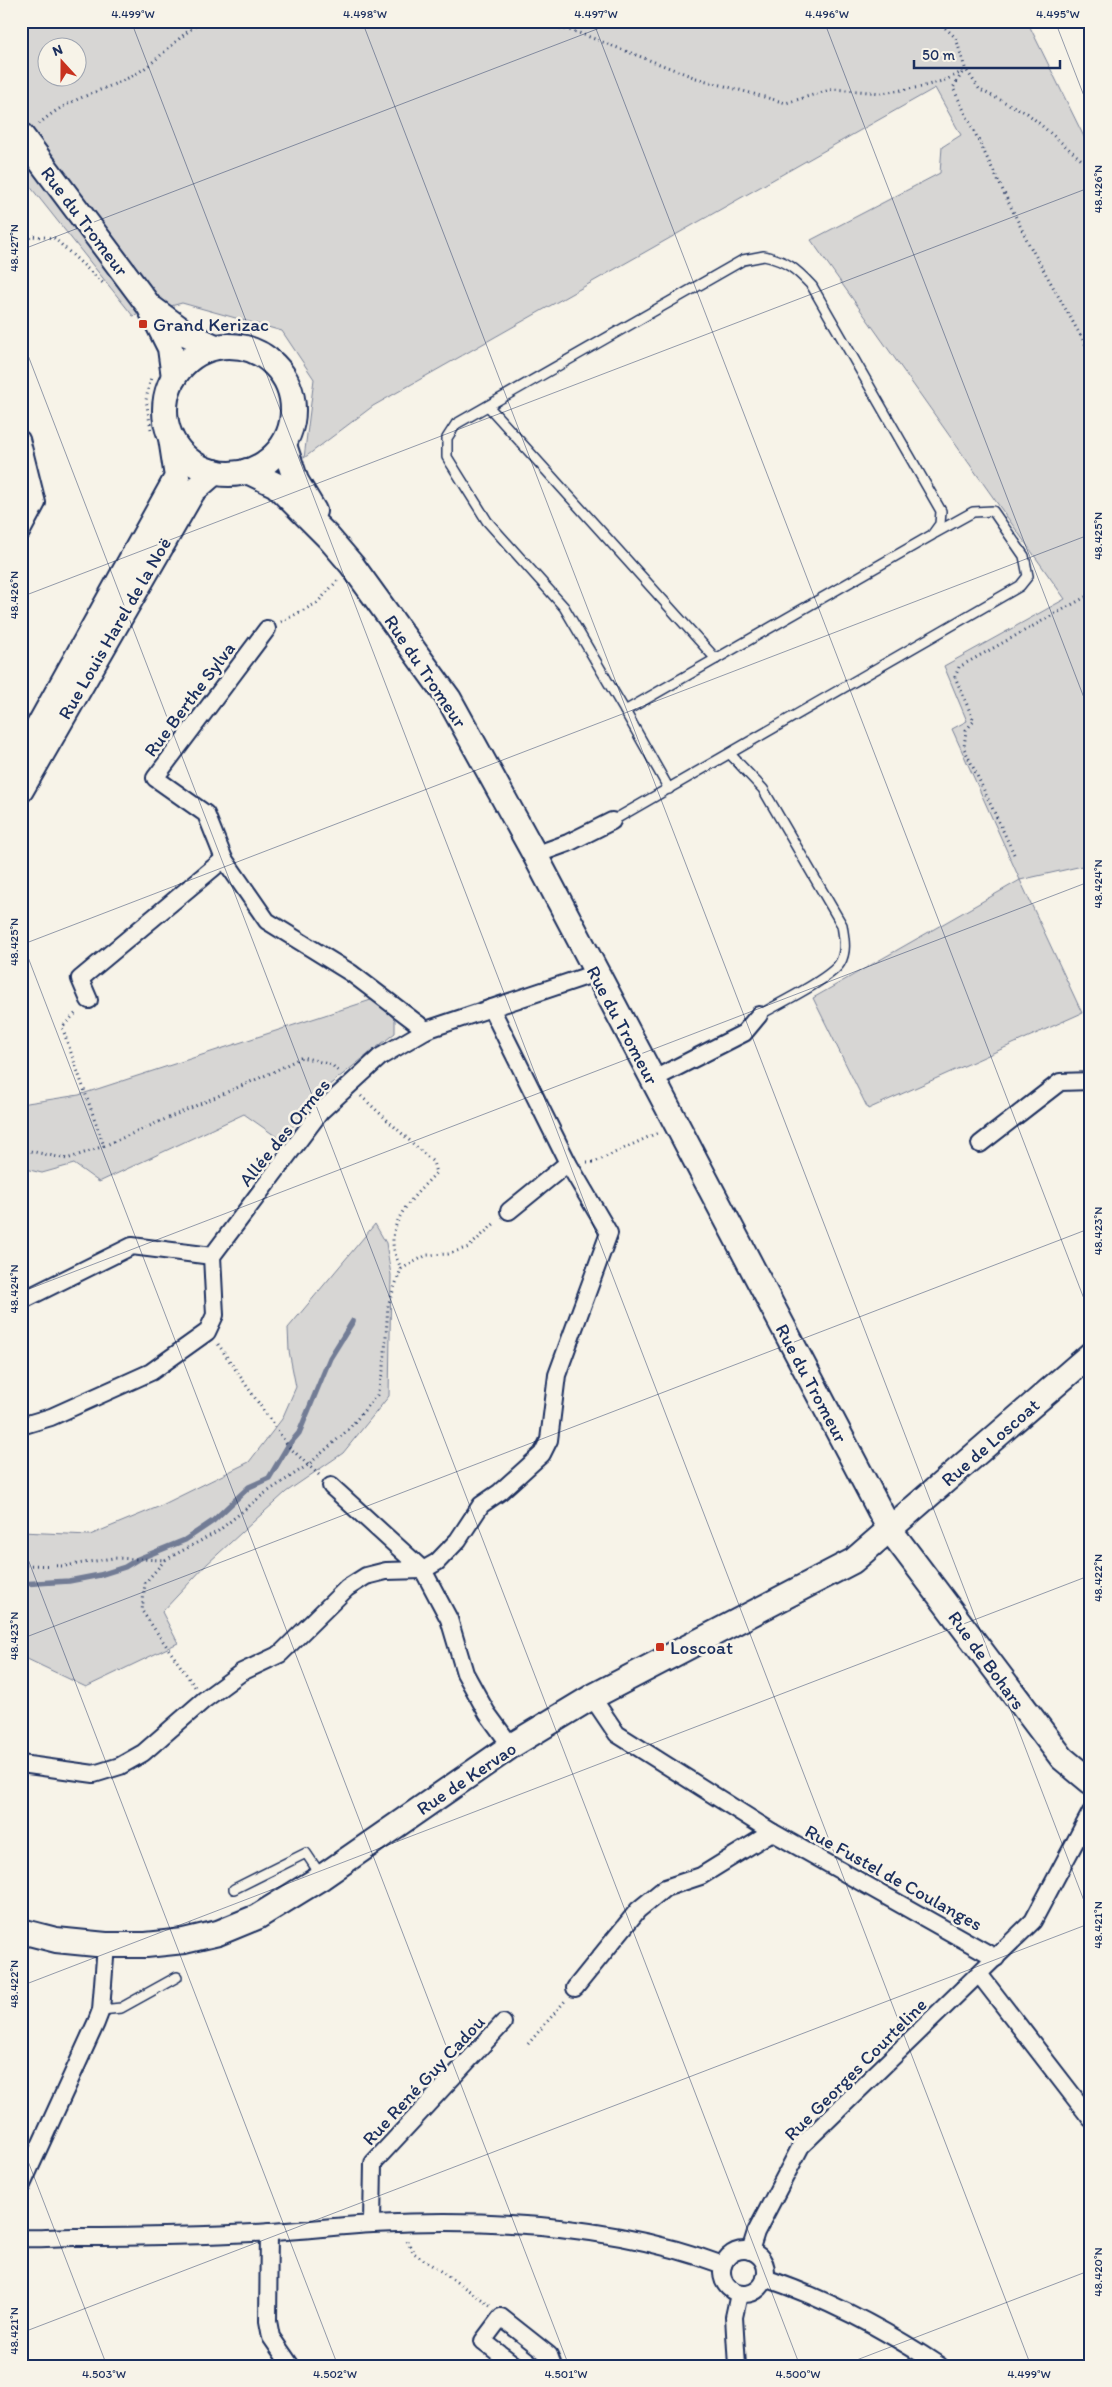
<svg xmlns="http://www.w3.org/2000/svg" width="1112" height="2387" font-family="Itim,sans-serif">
  <rect width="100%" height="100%" fill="#f7f3e8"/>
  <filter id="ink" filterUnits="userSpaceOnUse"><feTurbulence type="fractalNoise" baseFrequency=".02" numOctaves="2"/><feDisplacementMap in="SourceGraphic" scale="10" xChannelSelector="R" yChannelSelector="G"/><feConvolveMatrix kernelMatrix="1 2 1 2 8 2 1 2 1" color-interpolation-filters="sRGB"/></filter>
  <g filter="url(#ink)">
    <g fill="#d7d6d4" stroke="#798299" fill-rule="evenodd">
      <path d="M 21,21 L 1027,21 L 1091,151 L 1091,864 L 1020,880 L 1082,1013 L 868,1109 L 813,998 L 1020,880 L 952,729 L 967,721 L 944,666 L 1065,599 L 811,240 L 940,173 L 942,147 L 961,135 L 935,88 L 373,406 L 304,458 L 314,379 L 282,331 L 182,303 L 133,316 L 21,175 ZM 48,48 L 78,48 L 78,78 L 48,78 Z"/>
      <path d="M 374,999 L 395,1020 L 395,1033 L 328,1086 L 281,1140 L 244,1114 L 99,1182 L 74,1164 L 42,1173 L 21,1168 L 21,1104 L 79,1095 Z"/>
      <path d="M 375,1224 L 386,1243 L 391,1275 L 389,1396 L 343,1453 L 286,1492 L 207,1564 L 162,1612 L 178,1643 L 86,1687 L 21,1656 L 21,1532 L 90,1535 L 158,1507 L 249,1462 L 282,1419 L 296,1387 L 289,1351 L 288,1328 Z"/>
    </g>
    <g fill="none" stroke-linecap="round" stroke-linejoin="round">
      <path stroke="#727c95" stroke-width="5.5" d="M 21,1584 L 69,1581 L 100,1575 L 125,1567 L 138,1559 L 185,1540 L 213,1521 L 249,1487 L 269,1478 L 288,1446 L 299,1433 L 330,1358 L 353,1321"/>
      <g stroke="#1b2f5e" stroke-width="12">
        <g id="lane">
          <path d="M 764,256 C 787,261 796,269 812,286 L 941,511 L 940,524 L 932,535 L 625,711 L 564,607 L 487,521 L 447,457 L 447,438 L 456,424 L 743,260 Z"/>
          <path d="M 488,406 L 716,659"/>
          <path d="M 625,711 L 669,789"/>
          <path d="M 730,754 L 763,789 L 842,925 C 844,938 847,951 840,963 C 830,979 778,1004 759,1015"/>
          <path d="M 612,821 L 1020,586 L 1028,576 L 1024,556 L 993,511 L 973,512 L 935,533"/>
          <path d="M 234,1889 L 306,1853 L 322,1877"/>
          <path d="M 101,2010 L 121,2008 L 177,1977"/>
        </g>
      </g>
      <g stroke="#1b2f5e" stroke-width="20">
        <g id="street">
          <path d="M 21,439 L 37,503 L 21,533"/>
          <path d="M 267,629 L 155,778 L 206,814 L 224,859 L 267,921 L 351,973 L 426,1030"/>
          <path d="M 535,855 L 568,843 L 612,821"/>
          <path d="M 89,1000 L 80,979 L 224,859"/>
          <path d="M 652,1080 L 744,1033 L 759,1015"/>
          <path d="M 980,1144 L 1060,1082 L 1091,1081"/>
          <path d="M 509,1211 L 568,1163"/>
          <path d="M 21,1301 L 132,1246 L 212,1256"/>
          <path d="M 21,1426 L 51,1417 L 151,1372 L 207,1332 L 215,1315 L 212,1256 L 321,1111 L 380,1057 L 426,1030 L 596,973"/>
          <path d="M 331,1486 L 423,1570 L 449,1619 L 465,1673 L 487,1713 L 511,1746"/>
          <path d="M 592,1697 L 617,1734 L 772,1832 L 996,1958"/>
          <path d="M 21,1764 L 94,1774 L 120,1766 L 143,1753 L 204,1700 L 242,1672 L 280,1654 L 347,1588 L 366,1576 L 386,1571 L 423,1570 L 437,1562 L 458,1540 L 481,1505 L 500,1492 L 542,1454 L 549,1440 L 557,1375 L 609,1233 L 568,1163 L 491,1008"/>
          <path d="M 979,1974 L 1091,2119"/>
          <path d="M 575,1988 L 638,1910 L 665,1888 L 701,1876 L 772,1832"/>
          <path d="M 21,2187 L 96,2023 L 101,2010 L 106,1945"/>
          <path d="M 372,2224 L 373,2163 L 503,2023"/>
          <path d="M 269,2232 L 268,2321 L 271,2337 L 291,2366"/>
          <path d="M 21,2238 C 39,2239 56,2237 74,2237 C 140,2237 205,2236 271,2232 C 305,2230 339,2226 373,2224 C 488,2218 614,2224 723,2265"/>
          <circle cx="744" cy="2272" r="22"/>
          <path d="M 750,2251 L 756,2232 L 801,2146 L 1033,1921 L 1091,1812"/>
          <path d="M 765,2278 C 827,2299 886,2330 940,2366"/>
          <path d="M 516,2366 L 483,2341 L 501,2317 L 549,2355 L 553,2366"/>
          <path d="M 737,2366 L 734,2317 L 739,2294"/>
        </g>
      </g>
      <g stroke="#1b2f5e" stroke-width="28">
        <g id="secondary">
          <path d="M 21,135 L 149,306 L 170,348 L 174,377"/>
          <path d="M 153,309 L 187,334 L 215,347"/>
          <circle cx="229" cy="410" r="64"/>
          <path d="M 284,445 L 296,481 L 314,511"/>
          <path d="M 247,471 L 276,485 L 328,537 L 352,565 L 449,699 L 535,855 L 890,1530 L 1062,1758 L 1091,1782"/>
          <path d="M 23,754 L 177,477 L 171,438"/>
          <path d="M 21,790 L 193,491 L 215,472"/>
          <path d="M 21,1931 L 56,1940 L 106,1945 L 146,1945 L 184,1941 L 218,1933 L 257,1917 L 322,1877 L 511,1746 L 592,1697 L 853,1561 L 1091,1354"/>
        </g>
      </g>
      <g stroke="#1b2f5e" stroke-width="3" stroke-dasharray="1 4" stroke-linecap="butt">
        <path d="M 536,21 L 579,33 L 696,78 L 786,103 L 833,89 L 882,93 L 921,87 L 945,80 L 960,73 L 965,68"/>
        <path d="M 938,21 L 956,38 L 965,68 L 980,90 L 1027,113 L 1091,168"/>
        <path d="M 962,73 L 953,88 L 1030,246 L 1091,354"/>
        <path d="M 39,124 C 66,99 98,93 130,77 C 158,63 176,37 203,21"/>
        <path d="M 21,243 L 32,236 L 54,238 L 104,284"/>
        <path d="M 151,429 L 146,400 L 151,377"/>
        <path d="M 281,622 L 317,603 L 338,580"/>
        <path d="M 1014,854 L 964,748 L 966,730 L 974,721 L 955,677 L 959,667 L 1091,594"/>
        <path d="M 361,1096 L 433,1162 L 436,1173 C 419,1191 392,1216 393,1242 C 393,1252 398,1260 401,1269"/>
        <path d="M 104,1146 L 273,1072 L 302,1057 L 332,1065 L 338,1071"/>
        <path d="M 21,1149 L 67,1159 L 104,1146 L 62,1027 L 77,1012"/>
        <path d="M 587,1162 L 595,1162 L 659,1132"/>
        <path d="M 218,1344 L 288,1446 L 319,1475"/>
        <path d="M 165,1560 L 145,1583 L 142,1611 L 195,1687"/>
        <path d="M 21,1565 L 65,1566 L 113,1558 L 165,1560 L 217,1532 L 264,1494 L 308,1465 L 347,1431 L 377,1395 L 384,1367 L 388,1305 L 401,1269 L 427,1255 L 448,1254 L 469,1247 L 496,1222"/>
        <path d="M 528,2044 L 565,2001"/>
        <path d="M 407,2241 L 414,2253 L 490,2305"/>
      </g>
      <use href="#lane" stroke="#f7f3e8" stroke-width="9"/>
      <use href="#street" stroke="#f7f3e8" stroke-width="16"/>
      <use href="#secondary" stroke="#f7f3e8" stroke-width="24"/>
    </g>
  </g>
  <path fill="none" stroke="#1b2f5e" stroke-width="1" stroke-opacity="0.45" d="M 131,21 L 1031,2366M 362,21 L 1091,1919M 593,21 L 1091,1317M 824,21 L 1091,716M 1055,21 L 1091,114M 21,250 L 618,21M 21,337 L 800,2366M 21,597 L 1091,187M 21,939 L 569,2366M 21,945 L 1091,534M 21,1292 L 1091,881M 21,1541 L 338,2366M 21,1639 L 1091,1228M 21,1986 L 1091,1575M 21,2143 L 107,2366M 21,2333 L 1091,1923M 841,2366 L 1091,2270"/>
  <g fill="#c8321e" stroke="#f7f3e8" stroke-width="2">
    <rect x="138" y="319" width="10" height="10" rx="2.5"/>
    <rect x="655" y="1642" width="10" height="10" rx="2.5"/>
  </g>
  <g text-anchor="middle" stroke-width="5" stroke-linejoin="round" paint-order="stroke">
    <g font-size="19" fill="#1b2f5e" stroke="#f7f3e8">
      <text transform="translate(85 221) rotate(53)" y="7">Rue du Tromeur</text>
      <text transform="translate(114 628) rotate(-60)" y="7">Rue Louis Harel de la Noë</text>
      <text transform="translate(426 671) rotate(56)" y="7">Rue du Tromeur</text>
      <text transform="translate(189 699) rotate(-53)" y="7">Rue Berthe Sylva</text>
      <text transform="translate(623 1025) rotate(62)" y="7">Rue du Tromeur</text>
      <text transform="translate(284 1132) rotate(-51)" y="7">Allée des Ormes</text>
      <text transform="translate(812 1383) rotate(62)" y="7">Rue du Tromeur</text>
      <text transform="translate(990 1442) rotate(-41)" y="7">Rue de Loscoat</text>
      <text transform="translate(987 1660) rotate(54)" y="7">Rue de Bohars</text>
      <text transform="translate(466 1778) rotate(-34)" y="7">Rue de Kervao</text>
      <text transform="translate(894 1877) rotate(29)" y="7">Rue Fustel de Coulanges</text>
      <text transform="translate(855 2069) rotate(-45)" y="7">Rue Georges Courteline</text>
      <text transform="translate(423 2080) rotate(-47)" y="7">Rue René Guy Cadou</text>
    </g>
    <g font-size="19" fill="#1b2f5e" stroke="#f7f3e8" text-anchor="start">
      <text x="153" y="331">Grand Kerizac</text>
      <text x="670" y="1654">Loscoat</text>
    </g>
  </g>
  <rect width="1112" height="2387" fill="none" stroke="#f7f3e8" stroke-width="55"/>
  <g transform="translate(62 62) rotate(339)"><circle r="24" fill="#f7f3e8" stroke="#9fa5b1"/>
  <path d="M0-4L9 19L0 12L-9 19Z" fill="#c8321e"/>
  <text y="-8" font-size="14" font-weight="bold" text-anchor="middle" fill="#1b2f5e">N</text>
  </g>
  <path d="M914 60v8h146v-8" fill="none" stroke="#1b2f5e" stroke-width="2.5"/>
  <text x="922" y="60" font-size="15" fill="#1b2f5e" stroke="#f7f3e8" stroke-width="4" paint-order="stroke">50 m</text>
  <rect x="28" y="28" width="1056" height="2332" fill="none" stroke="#1b2f5e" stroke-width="2"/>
  <g font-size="12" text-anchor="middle" fill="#1b2f5e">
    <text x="133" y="18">4.499°W</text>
    <text x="365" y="18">4.498°W</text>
    <text x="596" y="18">4.497°W</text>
    <text x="827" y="18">4.496°W</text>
    <text x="1058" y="18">4.495°W</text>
    <text transform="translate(1098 189) rotate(-90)" y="4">48.426°N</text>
    <text transform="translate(14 248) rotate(-90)" y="4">48.427°N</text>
    <text transform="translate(1098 536) rotate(-90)" y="4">48.425°N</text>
    <text transform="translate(14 595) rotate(-90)" y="4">48.426°N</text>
    <text transform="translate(1098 884) rotate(-90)" y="4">48.424°N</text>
    <text transform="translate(14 942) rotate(-90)" y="4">48.425°N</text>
    <text transform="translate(1098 1231) rotate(-90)" y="4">48.423°N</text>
    <text transform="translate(14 1289) rotate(-90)" y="4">48.424°N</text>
    <text transform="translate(1098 1578) rotate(-90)" y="4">48.422°N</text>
    <text transform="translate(14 1636) rotate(-90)" y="4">48.423°N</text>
    <text transform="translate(1098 1925) rotate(-90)" y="4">48.421°N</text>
    <text transform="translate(14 1984) rotate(-90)" y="4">48.422°N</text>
    <text transform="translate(1098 2272) rotate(-90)" y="4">48.420°N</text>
    <text transform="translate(14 2331) rotate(-90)" y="4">48.421°N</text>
    <text x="104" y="2378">4.503°W</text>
    <text x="335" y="2378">4.502°W</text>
    <text x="566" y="2378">4.501°W</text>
    <text x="798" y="2378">4.500°W</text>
    <text x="1029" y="2378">4.499°W</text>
  </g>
</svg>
